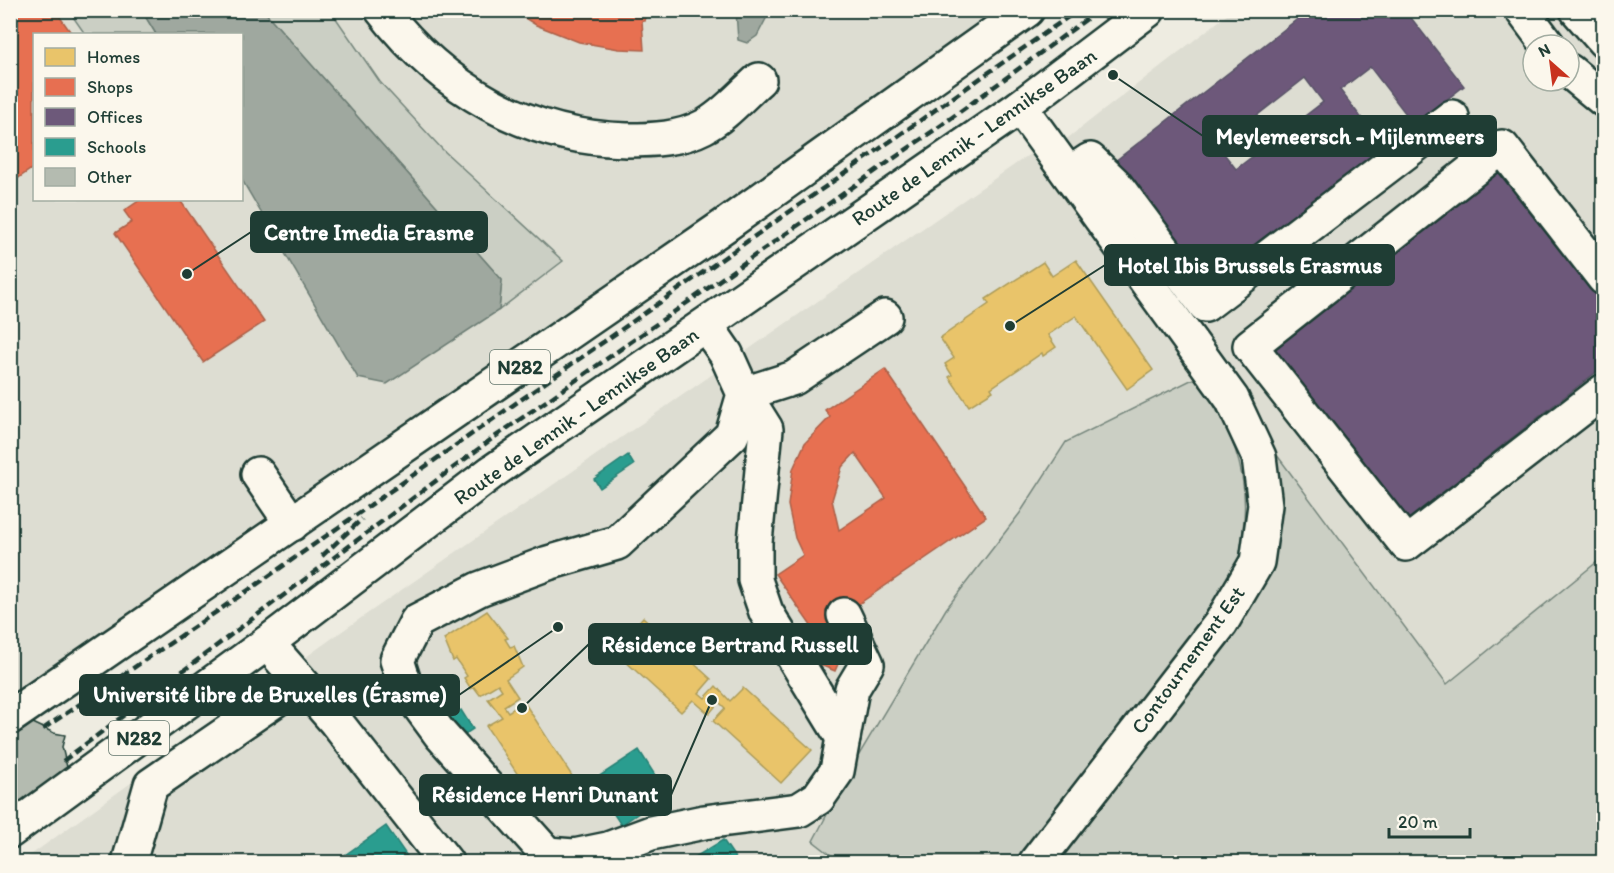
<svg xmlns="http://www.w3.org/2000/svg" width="1614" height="873" font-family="Itim,sans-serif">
  <rect width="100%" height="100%" fill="#eeece1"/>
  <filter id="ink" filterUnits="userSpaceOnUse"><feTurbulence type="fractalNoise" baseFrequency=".0167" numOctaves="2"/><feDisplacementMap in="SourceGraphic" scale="12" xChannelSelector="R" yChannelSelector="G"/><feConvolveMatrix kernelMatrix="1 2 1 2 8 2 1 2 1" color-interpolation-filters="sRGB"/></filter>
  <g filter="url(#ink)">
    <g fill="#ddddd2" fill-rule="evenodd">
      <path d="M 11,11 L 1048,11 L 870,137 L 11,729 ZM 34,34 L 242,34 L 242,200 L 34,200 Z"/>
      <path d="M 1232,11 L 1603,11 L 1603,560 L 1447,684 L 1268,443 L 1216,407 L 1197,377 L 1066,442 L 1020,513 L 946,609 L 857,758 L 813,841 L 840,862 L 21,862 L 338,634 L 1030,154 L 1120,273 L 1038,161 ZM 1533,45 L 1569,45 L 1569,81 L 1533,81 Z"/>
    </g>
    <g fill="#cbcfc4" stroke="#75867c" stroke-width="1.5">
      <path d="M 69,11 L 142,11 L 156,34 L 85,34 Z"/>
      <path d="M 264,11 L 331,11 L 380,82 L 442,149 L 563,261 L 499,310 L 502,280 Z"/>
      <path d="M 1197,377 C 1229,428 1251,468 1243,530 C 1242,538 1242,549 1239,557 C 1227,586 1205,613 1187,638 L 1205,663 L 1230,632 L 1268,443 L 1447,684 L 1603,557 L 1603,862 L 840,862 L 813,841 L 857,758 L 946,609 L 1020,513 L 1066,442 Z"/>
    </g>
    <g fill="#9fa89f" stroke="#6c7d74" stroke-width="1.5">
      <path d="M 142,11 L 264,11 L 502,280 L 499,310 L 387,384 L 358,378 L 242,180 L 242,34 L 156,34 Z"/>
      <path d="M 736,11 L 770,11 L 757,36 L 747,43 L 738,40 Z"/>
    </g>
    <g fill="#e9c46a" stroke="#ac9c5a" stroke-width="1.5">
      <path d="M 1076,260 L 1153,370 L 1127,389 L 1076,316 L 1048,335 L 1056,347 L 1043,356 L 1042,353 L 991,388 L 993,391 L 969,406 L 949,377 L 952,375 L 945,364 L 954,358 L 940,338 L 989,304 L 986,299 L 1043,262 L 1052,276 Z"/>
      <path d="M 487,611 L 508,638 L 505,639 L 510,647 L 514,646 L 523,667 L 506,679 L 518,697 L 504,706 L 508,712 L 524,702 L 574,779 L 537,804 L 486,726 L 502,717 L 488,699 L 502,690 L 498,684 L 480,695 L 474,687 L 471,689 L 464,678 L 467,676 L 456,659 L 453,661 L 444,639 Z"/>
      <path d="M 643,617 L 711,679 L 699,693 L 705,698 L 716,686 L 730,701 L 743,688 L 812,750 L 781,783 L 713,721 L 725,708 L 719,702 L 709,714 L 693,700 L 681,712 L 613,650 Z"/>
    </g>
    <g fill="#e76f51" stroke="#ab6048" stroke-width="1.5" fill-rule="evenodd">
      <path d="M 10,10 L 55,10 L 72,34 L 34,34 L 34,167 L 10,184 Z"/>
      <path d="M 512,10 L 645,10 L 645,21 L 642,21 L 644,50 L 619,49 L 579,42 L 536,25 Z"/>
      <path d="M 140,200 L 156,200 L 158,202 L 180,200 L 264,322 L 203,362 L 115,233 L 132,222 L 124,211 Z"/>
      <path d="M 885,369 L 986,517 L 816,633 L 775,574 L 803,555 L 795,538 L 788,505 L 793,469 L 805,443 L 830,417 L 825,410 ZM 855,453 L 886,498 L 839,530 L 832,500 L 842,467 Z"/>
      <path d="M 826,648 L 842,655 L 835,671 L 818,664 Z"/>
    </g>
    <g fill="#6d597a" stroke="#565165" stroke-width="1.5" fill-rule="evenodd">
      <path d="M 1309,10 L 1405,10 L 1464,86 L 1209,284 L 1114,162 ZM 1370,67 L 1406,114 L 1376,137 L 1340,90 ZM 1305,78 L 1323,102 L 1236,169 L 1218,146 Z"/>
      <path d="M 1500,156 L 1604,287 L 1604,366 L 1402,524 L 1259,345 Z"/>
    </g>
    <g fill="#2a9d8f" stroke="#278074" stroke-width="1.5">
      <path d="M 628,455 L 634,465 L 600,488 L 594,479 Z"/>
      <path d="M 461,710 L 473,729 L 456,740 L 444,721 Z"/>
      <path d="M 639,750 L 667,794 L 621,825 L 592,781 Z"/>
      <path d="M 386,826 L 411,862 L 335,862 Z"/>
      <path d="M 723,840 L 738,862 L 687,862 Z"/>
    </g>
    <path fill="#b4bbb0" stroke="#1f3d34" stroke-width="1.5" d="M 33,723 L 54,733 L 65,735 L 62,747 L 68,771 L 10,810 L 10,739 Z"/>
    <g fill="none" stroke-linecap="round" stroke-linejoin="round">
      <g stroke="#1f3d34" stroke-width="38">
        <g id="minor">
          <path d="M 382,10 C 443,89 527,138 627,140 C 653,140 680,139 703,127 C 723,117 742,95 759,80"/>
          <path d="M 1522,10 L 1548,45"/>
          <path d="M 1577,10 L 1604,41"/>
          <path d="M 1569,71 L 1604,100"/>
          <path d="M 1020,107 L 1232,399 L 1259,457 L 1265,505 L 1257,562 L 1221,623 L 1036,862"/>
          <path d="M 1069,174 L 1090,160 L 1115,184 L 1205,305 L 1452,117"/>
          <path d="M 1604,278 L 1502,147 L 1250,346 L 1406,544 L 1604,391"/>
          <path d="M 706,325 L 726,354 L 744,394 L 766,429 L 755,542 L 755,580 L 766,612 L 843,738 L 837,771 L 818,798 L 799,810 L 704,822 L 651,833 L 608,849 L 574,856 L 547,854 L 440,734 L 406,688 L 397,660 L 417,621 L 479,589 L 548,563 L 617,543 L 732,435 L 744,394"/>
          <path d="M 744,394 L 794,378 L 885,317"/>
          <path d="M 258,474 L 292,524"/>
          <path d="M 267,643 L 336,722 L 446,862"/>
          <path d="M 843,738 L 852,689 L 867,664 L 844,615"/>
          <path d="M 129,862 L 151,785 L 300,683"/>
        </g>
      </g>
      <g stroke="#1f3d34" stroke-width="38">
        <g id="major">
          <path d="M 10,717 L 724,226 L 1027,10"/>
          <path d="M 10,831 L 267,643 L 492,472 L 1020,107 L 1148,10"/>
        </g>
      </g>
      <use href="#minor" stroke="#fbf7ec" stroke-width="33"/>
      <use href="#major" stroke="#fbf7ec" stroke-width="33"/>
      <g stroke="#1f3d34" stroke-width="4.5" stroke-dasharray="9 4.5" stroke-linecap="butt">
        <path d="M 322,556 L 362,519"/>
        <path d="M 43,729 L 256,585 L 1078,10"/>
        <path d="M 63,761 L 489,441 L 943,124 L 1099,10"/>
      </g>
    </g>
  </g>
  <g text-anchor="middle" stroke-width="6" stroke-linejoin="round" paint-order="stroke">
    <g fill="#fbf7ec" stroke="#61756b" stroke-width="1.5">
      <rect x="490" y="350" width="60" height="34" rx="4.5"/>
      <rect x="109" y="721" width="60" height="34" rx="4.5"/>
    </g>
    <g font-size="20" font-weight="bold" fill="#1f3d34">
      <text x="520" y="374">N282</text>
      <text x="139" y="745">N282</text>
    </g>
    <g font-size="21" fill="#1f3d34" stroke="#fbf7ec">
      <text transform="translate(974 137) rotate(-35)" y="7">Route de Lennik - Lennikse Baan</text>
      <text transform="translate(576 416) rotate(-35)" y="7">Route de Lennik - Lennikse Baan</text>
      <text transform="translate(1188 660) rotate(-54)" y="7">Contournement Est</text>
    </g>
  </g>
  <path fill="none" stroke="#1f3d34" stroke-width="2" d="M1113 75L1203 136M187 274L251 232M1010 326L1105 265M522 708L589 644M558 627L459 695M712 700L671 795"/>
  <g fill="#1f3d34" stroke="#fbf7ec" stroke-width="2">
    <circle cx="1113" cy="75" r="6"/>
    <circle cx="187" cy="274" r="6"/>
    <circle cx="1010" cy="326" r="6"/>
    <circle cx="522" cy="708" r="6"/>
    <circle cx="558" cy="627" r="6"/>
    <circle cx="712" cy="700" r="6"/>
  </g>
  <g fill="#1f3d34" stroke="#1f3d34" stroke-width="2">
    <rect x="1203" y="116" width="293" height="40" rx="6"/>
    <rect x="251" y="212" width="236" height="40" rx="6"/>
    <rect x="1105" y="245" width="289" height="40" rx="6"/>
    <rect x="589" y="624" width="282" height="40" rx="6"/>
    <rect x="80" y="675" width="379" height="40" rx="6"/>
    <rect x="420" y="775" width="251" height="40" rx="6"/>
  </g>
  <g font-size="22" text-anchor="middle" font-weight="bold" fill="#fff">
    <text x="1350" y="144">Meylemeersch - Mijlenmeers</text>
    <text x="369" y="240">Centre Imedia Erasme</text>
    <text x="1250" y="273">Hotel Ibis Brussels Erasmus</text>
    <text x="730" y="652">Résidence Bertrand Russell</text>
    <text x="270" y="702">Université libre de Bruxelles (Érasme)</text>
    <text x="545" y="802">Résidence Henri Dunant</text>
  </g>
  <rect width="1614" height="873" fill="none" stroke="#fbf7ec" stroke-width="36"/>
  <rect x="18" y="18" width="1578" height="837" fill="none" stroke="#1f3d34" stroke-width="2" filter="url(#ink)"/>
  <rect x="33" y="33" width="210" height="168" fill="#fbf7ec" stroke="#a3ada2" stroke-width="1.5"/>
  <rect x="45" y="48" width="30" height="18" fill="#e9c46a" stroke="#a3ada2" stroke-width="1.5"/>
  <text x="87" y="63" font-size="18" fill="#1f3d34">Homes</text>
  <rect x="45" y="78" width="30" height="18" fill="#e76f51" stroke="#a3ada2" stroke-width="1.5"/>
  <text x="87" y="93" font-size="18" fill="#1f3d34">Shops</text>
  <rect x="45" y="108" width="30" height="18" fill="#6d597a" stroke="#a3ada2" stroke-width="1.5"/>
  <text x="87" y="123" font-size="18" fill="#1f3d34">Offices</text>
  <rect x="45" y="138" width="30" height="18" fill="#2a9d8f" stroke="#a3ada2" stroke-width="1.5"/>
  <text x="87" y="153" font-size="18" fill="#1f3d34">Schools</text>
  <rect x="45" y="168" width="30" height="18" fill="#b4bbb0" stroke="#a3ada2" stroke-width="1.5"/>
  <text x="87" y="183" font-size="18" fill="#1f3d34">Other</text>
  <g transform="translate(1551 63) rotate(332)"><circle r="28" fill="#fbf7ec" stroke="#a3ada2" stroke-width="1.5"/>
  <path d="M0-4.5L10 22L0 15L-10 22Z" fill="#c8321e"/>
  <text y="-9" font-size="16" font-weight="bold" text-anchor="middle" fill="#1f3d34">N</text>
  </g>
  <path d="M1389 828v9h81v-9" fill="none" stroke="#1f3d34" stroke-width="3"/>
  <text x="1398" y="828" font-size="18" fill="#1f3d34" stroke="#fbf7ec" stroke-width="4.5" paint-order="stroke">20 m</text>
</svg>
